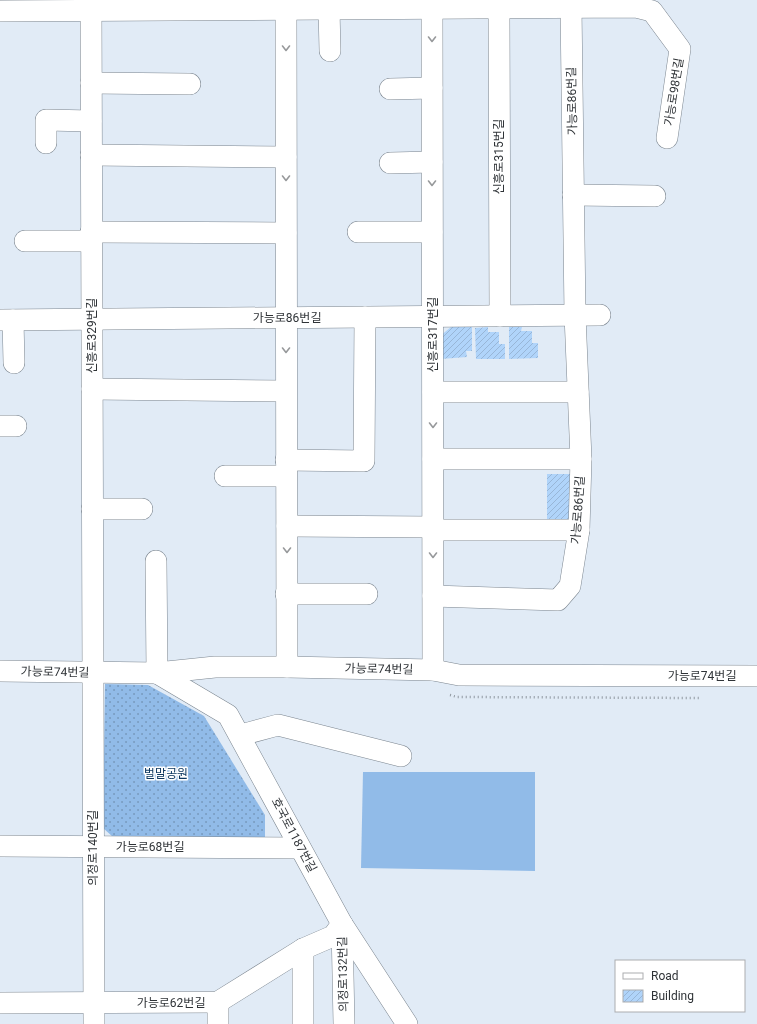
<svg xmlns="http://www.w3.org/2000/svg" width="757" height="1024" font-family="Roboto,'Noto Sans KR',sans-serif">
  <defs>
    <pattern id="grass-dots" width="8" height="8" patternUnits="userSpaceOnUse"><rect width="8" height="8" fill="#91bbe8"/><path d="M2 2h.1M6 6h.1" fill="none" stroke="#7799bd" stroke-width="1.8" stroke-linecap="round"/></pattern>
    <pattern id="building-hatch" width="6" height="6" patternUnits="userSpaceOnUse"><rect width="6" height="6" fill="#b0d4fa"/><path d="M-1 1l2-2M0 6l6-6M5 7l2-2" fill="none" stroke="#98b6d7"/></pattern>
  </defs>
  <rect width="100%" height="100%" fill="#e1ebf6"/>
  <path fill="url(#grass-dots)" d="M 105,684 L 148,685 L 204,716 L 265,815 L 265,839 L 113,837 L 103,828 Z"/>
  <path fill="#91bbe8" d="M 363,772 L 535,772 L 535,871 L 361,868 Z"/>
  <g fill="url(#building-hatch)">
    <path d="M 451,327 L 472,327 L 472,351 L 466,351 L 467,357 L 441,359 L 440,336 Z"/>
    <path d="M 488,327 L 488,332 L 499,332 L 499,344 L 505,344 L 505,359 L 476,359 L 475,328 Z"/>
    <path d="M 509,327 L 522,327 L 521,331 L 532,331 L 532,343 L 538,343 L 538,358 L 509,359 Z"/>
    <path d="M 547,474 L 570,474 L 570,522 L 547,523 Z"/>
  </g>
  <g fill="none" stroke-linecap="round" stroke-linejoin="round">
    <g stroke="#7b858f" stroke-width="22">
      <g id="minor">
        <path d="M 91,0 L 94,1024"/>
        <path d="M 432,0 L 433,670"/>
        <path d="M 286,9 L 287,667"/>
        <path d="M 329,9 L 330,51"/>
        <path d="M 0,11 L 636,7 L 652,11 L 680,49 L 667,138"/>
        <path d="M 91,83 L 190,84"/>
        <path d="M 390,89 L 432,88"/>
        <path d="M 46,143 L 46,120 L 91,121"/>
        <path d="M 91,155 L 286,157"/>
        <path d="M 390,163 L 432,162"/>
        <path d="M 573,195 L 655,196"/>
        <path d="M 91,232 L 286,233"/>
        <path d="M 358,232 L 432,232"/>
        <path d="M 25,241 L 91,241"/>
        <path d="M 500,316 L 499,12 L 503,8 L 503,0"/>
        <path d="M 0,320 L 600,315"/>
        <path d="M 13,320 L 14,363"/>
        <path d="M 92,389 L 286,391"/>
        <path d="M 433,392 L 578,392"/>
        <path d="M 0,426 L 16,426"/>
        <path d="M 433,459 L 581,459"/>
        <path d="M 286,460 L 364,461 L 365,317"/>
        <path d="M 225,476 L 286,476"/>
        <path d="M 92,509 L 142,509"/>
        <path d="M 287,526 L 433,527"/>
        <path d="M 433,530 L 579,530"/>
        <path d="M 156,561 L 157,673"/>
        <path d="M 286,594 L 367,594"/>
        <path d="M 433,596 L 558,600 L 570,586 L 579,530 L 581,459 L 575,315 L 571,7"/>
        <path d="M 0,671 L 157,673 L 215,667 L 287,667 L 433,670 L 459,675 L 757,676"/>
        <path d="M 157,673 L 228,715 L 342,924 L 407,1024"/>
        <path d="M 241,735 L 278,725 L 401,756"/>
        <path d="M 0,846 L 299,848"/>
        <path d="M 342,925 L 344,1024"/>
        <path d="M 303,949 L 303,1024"/>
        <path d="M 218,1002 L 218,1024"/>
        <path d="M 0,1003 L 218,1002 L 303,949 L 333,936 L 342,924"/>
      </g>
    </g>
    <path stroke="#9098a0" stroke-width="2.5" stroke-dasharray="1 3" stroke-linecap="butt" d="M 450,695 L 457,697 L 699,698"/>
    <use href="#minor" stroke="#fff" stroke-width="21"/>
  </g>
  <defs><path id="oneway-chevron" d="M-2-3.5L2.5 0L-2 3.5" fill="none" stroke-width="1.6" stroke-linecap="round" stroke-linejoin="round"/></defs>
  <g stroke="#97999b">
    <use href="#oneway-chevron" transform="translate(432 39) rotate(90)"/>
    <use href="#oneway-chevron" transform="translate(286 48) rotate(90)"/>
    <use href="#oneway-chevron" transform="translate(286 178) rotate(90)"/>
    <use href="#oneway-chevron" transform="translate(432 183) rotate(90)"/>
    <use href="#oneway-chevron" transform="translate(286 350) rotate(90)"/>
    <use href="#oneway-chevron" transform="translate(433 425) rotate(90)"/>
    <use href="#oneway-chevron" transform="translate(287 550) rotate(90)"/>
    <use href="#oneway-chevron" transform="translate(433 555) rotate(90)"/>
  </g>
  <g text-anchor="middle" stroke-width="3" stroke-linejoin="round" paint-order="stroke">
    <g font-size="12" fill="#2f3337" stroke="#fff">
      <text transform="translate(674 92) rotate(-81)" y="4">가능로98번길</text>
      <text transform="translate(572 101) rotate(-91)" y="4">가능로86번길</text>
      <text transform="translate(499 157) rotate(-90)" y="4">신흥로315번길</text>
      <text x="287" y="322">가능로86번길</text>
      <text transform="translate(433 335) rotate(-90)" y="4">신흥로317번길</text>
      <text transform="translate(92 336) rotate(-90)" y="4">신흥로329번길</text>
      <text transform="translate(578 510) rotate(-86)" y="4">가능로86번길</text>
      <text transform="translate(379 669) rotate(1)" y="4">가능로74번길</text>
      <text transform="translate(55 672) rotate(1)" y="4">가능로74번길</text>
      <text x="702" y="680">가능로74번길</text>
      <text transform="translate(294 835) rotate(62)" y="4">호국로1187번길</text>
      <text x="150" y="851">가능로68번길</text>
      <text transform="translate(93 848) rotate(-90)" y="4">의정로140번길</text>
      <text transform="translate(343 974) rotate(-91)" y="4">의정로132번길</text>
      <text x="171" y="1007">가능로62번길</text>
    </g>
    <g font-size="12" fill="#0e3860" stroke="#fff">
      <text x="166" y="778">벌말공원</text>
    </g>
  </g>
  <rect x="615" y="960" width="130" height="52" fill="#ffffff" stroke="#acadaf"/>
  <rect x="623" y="973" width="20" height="6" fill="#ffffff" stroke="#acadaf"/>
  <text x="651" y="980" font-size="12" fill="#2f3337">Road</text>
  <rect x="623" y="990" width="20" height="12" fill="url(#building-hatch)" stroke="#acadaf"/>
  <text x="651" y="1000" font-size="12" fill="#2f3337">Building</text>
</svg>
